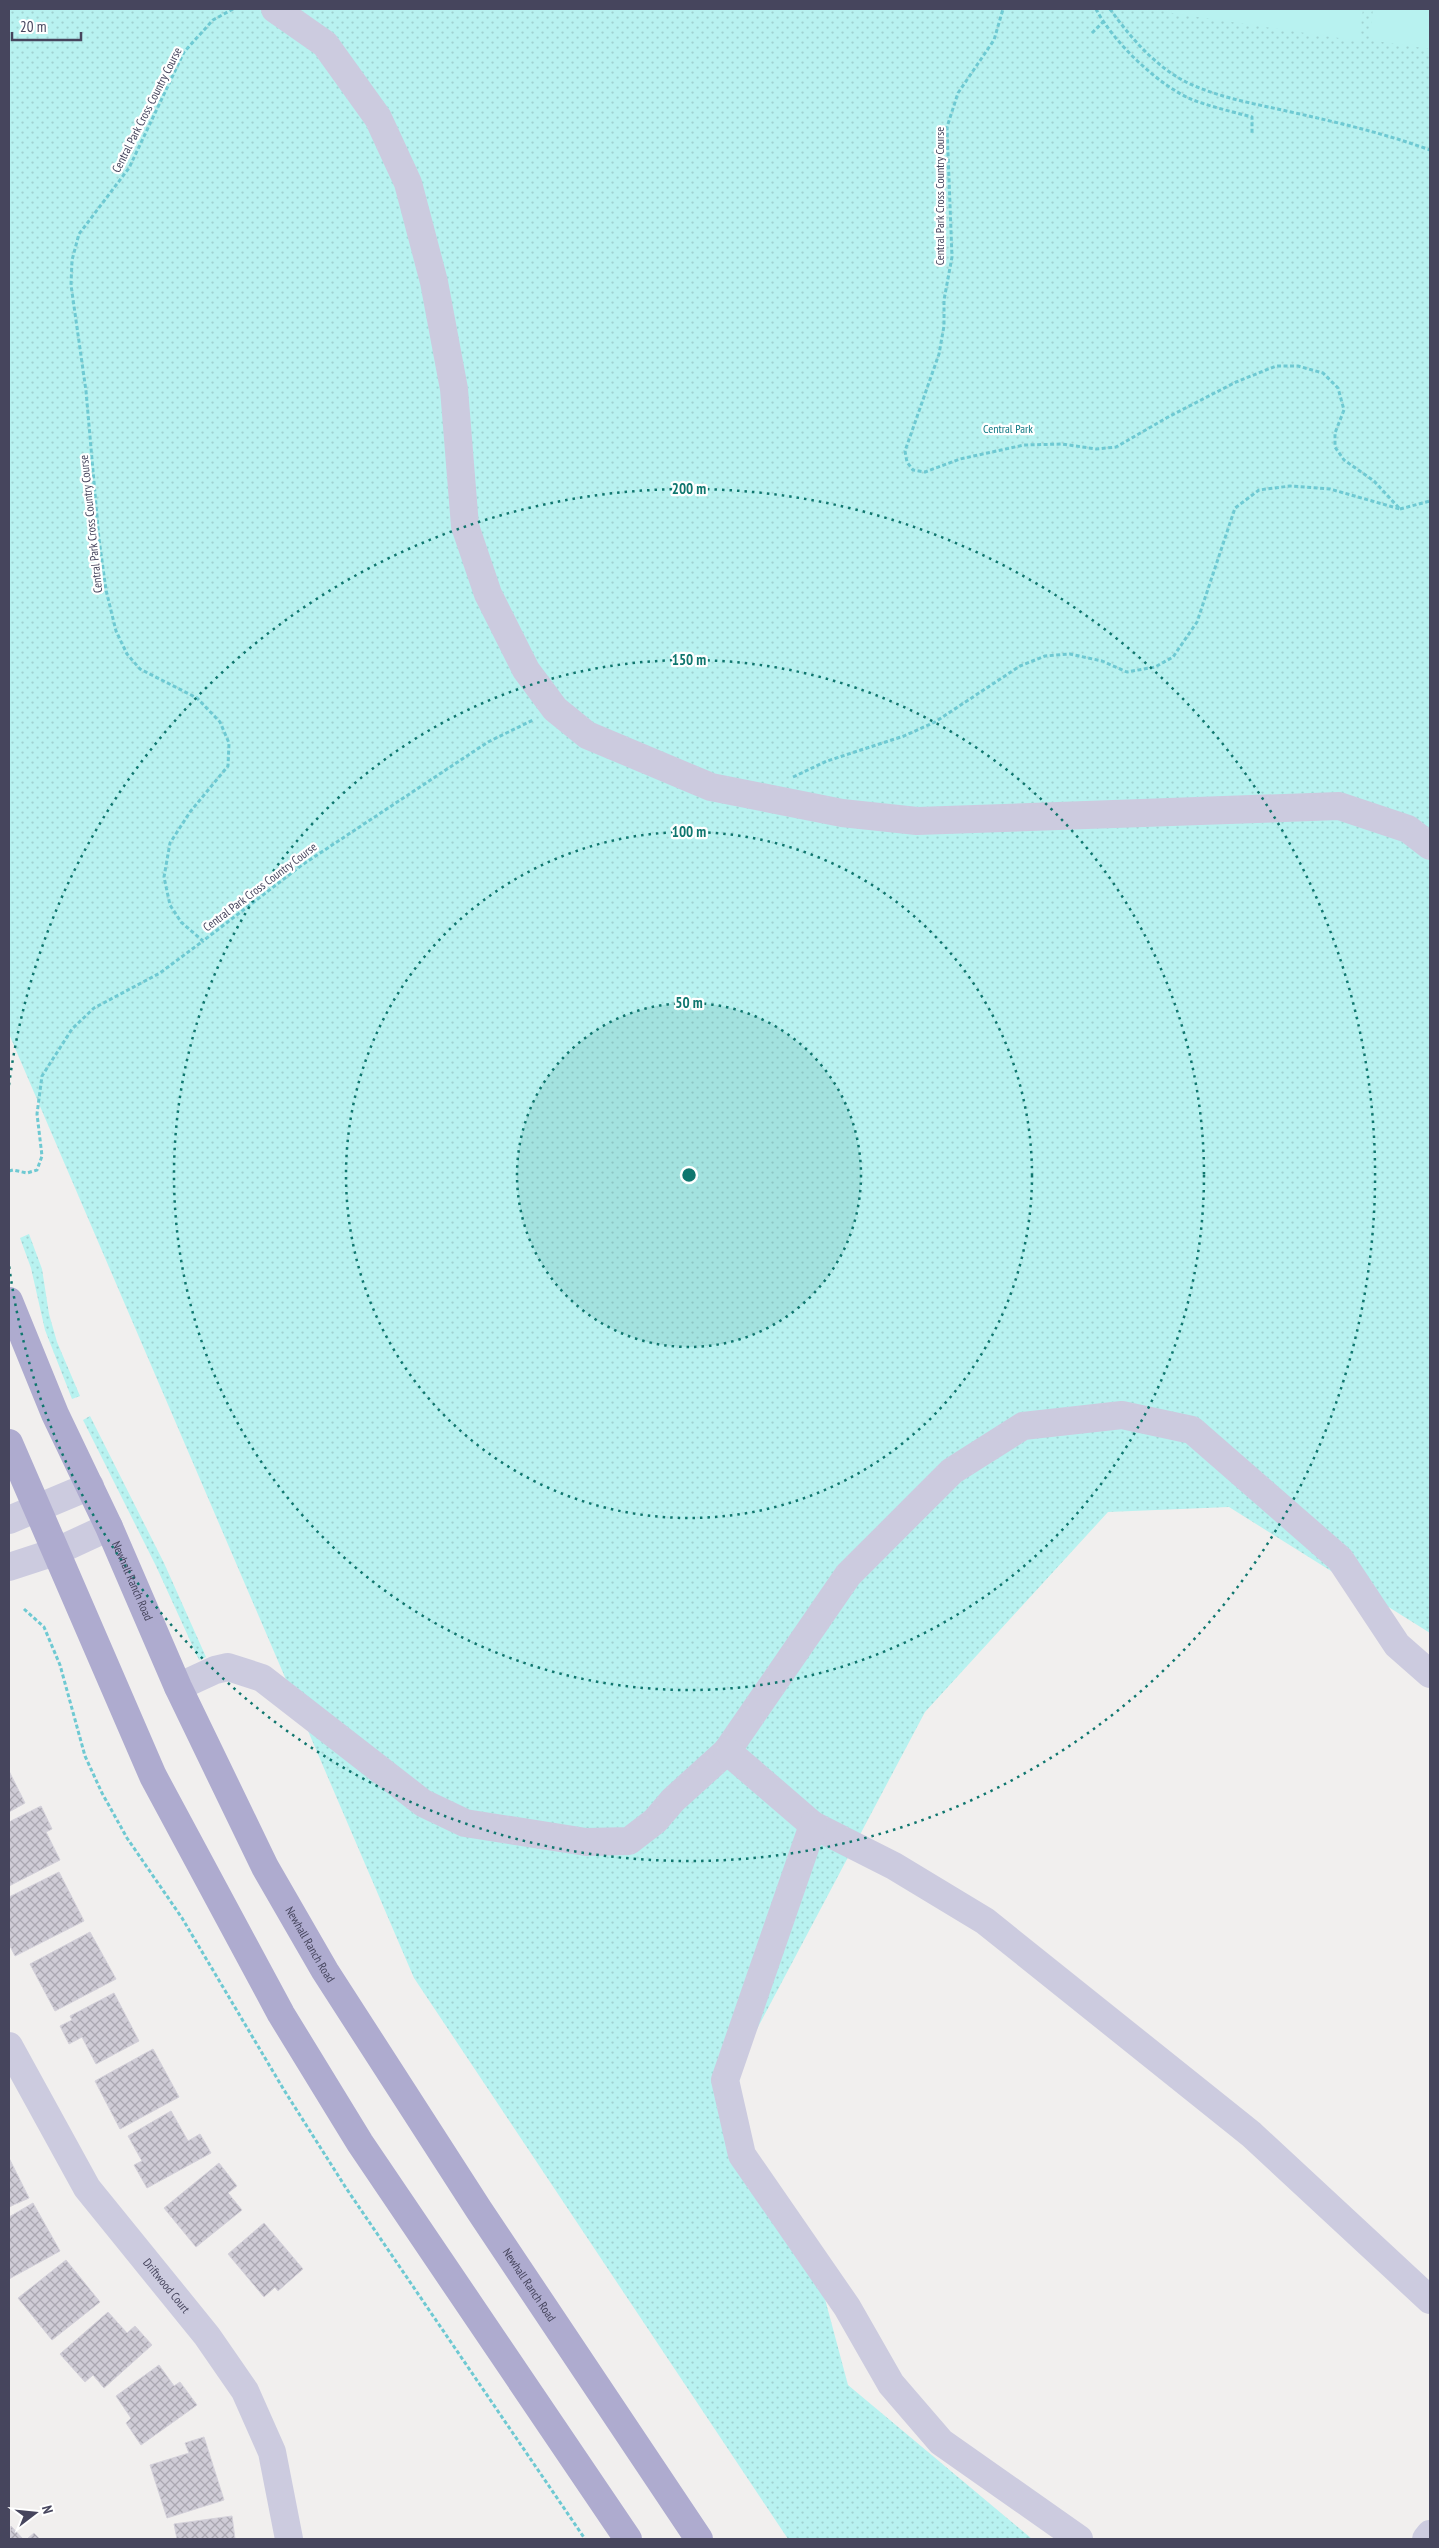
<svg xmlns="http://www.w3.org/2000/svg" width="1439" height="2548" font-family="'PT Sans Narrow',sans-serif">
  <defs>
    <pattern id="green-dots" width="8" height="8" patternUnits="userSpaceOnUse" patternTransform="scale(1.25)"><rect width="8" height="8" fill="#b8f2f0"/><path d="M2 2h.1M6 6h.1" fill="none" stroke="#a0d1d0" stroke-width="1.8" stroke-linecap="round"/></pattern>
    <pattern id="building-cross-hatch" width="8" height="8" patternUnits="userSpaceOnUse" patternTransform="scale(1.25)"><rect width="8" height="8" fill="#cfccd6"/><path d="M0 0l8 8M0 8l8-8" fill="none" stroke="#aaa7b1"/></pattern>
  </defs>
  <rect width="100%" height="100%" fill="#f1efee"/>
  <g fill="url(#green-dots)">
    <path d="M 9,9 L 1430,9 L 1430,1633 L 1229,1507 L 1108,1512 L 925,1712 L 740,2061 L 736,2154 L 821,2284 L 848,2385 L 1032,2539 L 788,2539 L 414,1978 L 9,1034 Z"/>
    <path d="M 29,1234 L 42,1269 L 49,1314 L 57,1342 L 80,1396 L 72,1399 L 45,1330 L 31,1268 L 20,1238 Z"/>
    <path d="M 90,1416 L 164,1563 L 206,1657 L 199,1660 L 156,1566 L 83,1420 Z"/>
  </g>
  <g fill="#b8f2f0">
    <path d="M 1172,9 L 1363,9 L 1359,41 L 1171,13 Z"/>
    <path d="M 1373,9 L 1430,9 L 1430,49 L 1369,40 Z"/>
  </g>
  <g fill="url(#building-cross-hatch)" stroke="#d4d1da">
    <path d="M 9,1771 L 25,1803 L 9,1812 Z"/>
    <path d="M 41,1806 L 52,1829 L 46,1832 L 60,1860 L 9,1886 L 9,1822 Z"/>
    <path d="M 59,1872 L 84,1921 L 15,1956 L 9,1944 L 9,1897 Z"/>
    <path d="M 90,1932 L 116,1979 L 55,2011 L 30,1964 Z"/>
    <path d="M 114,1993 L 139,2041 L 96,2064 L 82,2037 L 69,2044 L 60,2026 L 72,2020 L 70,2016 Z"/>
    <path d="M 153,2049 L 179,2097 L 120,2129 L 95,2081 Z"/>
    <path d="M 171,2111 L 188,2141 L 200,2134 L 211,2153 L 147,2188 L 134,2165 L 142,2161 L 128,2136 Z"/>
    <path d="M 9,2158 L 29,2198 L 9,2207 Z"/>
    <path d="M 219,2163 L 237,2186 L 228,2193 L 242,2210 L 196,2247 L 164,2208 Z"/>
    <path d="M 33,2203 L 60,2251 L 9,2279 L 9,2217 Z"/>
    <path d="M 264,2223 L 303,2269 L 278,2291 L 275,2287 L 264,2297 L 228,2254 Z"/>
    <path d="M 66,2260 L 100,2302 L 52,2340 L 18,2298 Z"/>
    <path d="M 108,2312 L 127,2333 L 135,2326 L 152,2345 L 104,2388 L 93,2375 L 85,2382 L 60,2354 Z"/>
    <path d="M 159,2365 L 174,2386 L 180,2382 L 197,2405 L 141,2445 L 126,2423 L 131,2418 L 116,2396 Z"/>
    <path d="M 204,2437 L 224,2500 L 167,2518 L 150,2465 L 189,2453 L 185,2443 Z"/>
    <path d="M 232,2516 L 235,2539 L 177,2539 L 174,2524 Z"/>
    <path d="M 11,2526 L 23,2539 L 9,2539 Z"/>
    <path d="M 34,2533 L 40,2539 L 27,2539 Z"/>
  </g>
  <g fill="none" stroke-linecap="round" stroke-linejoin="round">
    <g stroke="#6ec9d2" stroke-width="3" stroke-dasharray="4 2.5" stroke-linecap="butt">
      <path d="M 233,9 L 213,20 L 184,52 L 129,168 L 79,234 L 72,260 L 71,285 L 86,391 L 99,539 L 106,590 L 116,631 L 127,654 L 140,669 L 197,698 L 220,722 L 229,743 L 228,766 L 190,812 L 170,843 L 164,877 L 170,905 L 181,922 L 203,941 L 302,865 L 488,742 L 533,720"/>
      <path d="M 1096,9 C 1113,42 1159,86 1193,100 C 1212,107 1233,112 1252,117 L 1252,134"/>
      <path d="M 1110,9 C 1130,37 1155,66 1186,82 C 1219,98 1256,104 1291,112 C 1340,123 1383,133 1430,150"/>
      <path d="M 1092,33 L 1104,21"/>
      <path d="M 1400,509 L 1430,501"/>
      <path d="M 793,777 L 827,761 L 904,736 L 935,722 L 1020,666 L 1045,656 L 1070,654 L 1102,661 L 1127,672 L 1155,667 L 1173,657 L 1197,622 L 1235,508 L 1259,490 L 1290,486 L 1330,489 L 1400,509 L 1374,481 L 1344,460 L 1335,447 L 1335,433 L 1344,410 L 1338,388 L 1323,373 L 1298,366 L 1276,366 L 1236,382 L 1170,416 L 1116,447 L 1096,449 L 1062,444 L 1024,445 L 960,459 L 925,472 L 913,470 L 907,462 L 905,451 L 939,354 L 944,326 L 944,300 L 952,257 L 947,127 L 958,93 L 994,40 L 1003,9"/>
      <path d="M 9,1171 L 13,1170 L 27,1173 L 37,1170 L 42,1156 L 37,1114 L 42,1076 L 72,1029 L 94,1008 L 160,973 L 203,941"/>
      <path d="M 24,1609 L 44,1627 L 60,1665 L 85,1756 L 102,1793 L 127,1838 L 182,1918 L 284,2090 L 346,2188 L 585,2539"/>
    </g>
    <g stroke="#cccbdf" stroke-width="28">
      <path d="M 275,9 L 325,44 L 378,118 L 408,183 L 434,282 L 454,389 L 465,526 L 488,594 L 526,670 L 555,709 L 587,735 L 711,787 L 842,813 L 917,821 L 1339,806 L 1408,829 L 1430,846"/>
      <path d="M 9,1520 L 90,1486"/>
      <path d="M 9,1567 L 55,1552 L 109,1527"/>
      <path d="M 178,1687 L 215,1670 L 228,1667 L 262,1678 L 423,1803 L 465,1823 L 586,1842 L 629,1841 L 655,1821 L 673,1800 L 727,1751 L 848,1575 L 952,1471 L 1023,1426 L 1122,1415 L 1192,1430 L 1340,1559 L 1397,1645 L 1430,1674"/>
      <path d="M 727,1751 L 813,1825 L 894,1866 L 985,1921 L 1251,2134 L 1430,2300"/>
      <path d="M 813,1825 L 725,2080 L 742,2155 L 847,2307 L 891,2384 L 941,2442 L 1079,2539"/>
      <path id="s1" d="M 9,2046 L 87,2188 L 207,2336 L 245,2391 L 272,2452 L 289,2539"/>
      <path d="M 1426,2539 L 1430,2534"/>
    </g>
    <g stroke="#aeabcf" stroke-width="28">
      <path id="s2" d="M 9,1301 L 55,1414 L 109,1527 L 178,1687 L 265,1867 L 325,1971 L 479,2210 L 699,2539"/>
      <path d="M 9,1443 L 153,1776 L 281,2014 L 360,2143 L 628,2539"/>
    </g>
  </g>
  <circle cx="689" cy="1175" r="172" fill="#0f766e" fill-opacity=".12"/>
  <g fill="none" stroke="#0f766e" stroke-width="2.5" stroke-dasharray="2.5 5">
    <circle cx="689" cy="1175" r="172"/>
    <circle cx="689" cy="1175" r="343"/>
    <circle cx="689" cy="1175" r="515"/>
    <path d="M9 1085A686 686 0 1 1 9 1265"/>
  </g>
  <g text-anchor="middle" stroke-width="4.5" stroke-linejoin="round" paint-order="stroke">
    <g font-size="12" fill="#46455d" stroke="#fff">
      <text transform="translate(147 110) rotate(-63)" y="4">Central Park Cross Country Course</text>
      <text transform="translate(940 196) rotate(-90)" y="4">Central Park Cross Country Course</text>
      <text transform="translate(91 524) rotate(-96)" y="4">Central Park Cross Country Course</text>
      <text transform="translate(260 887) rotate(-37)" y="4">Central Park Cross Country Course</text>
      <text dy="4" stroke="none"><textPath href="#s2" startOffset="306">Newhall Ranch Road</textPath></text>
      <text dy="4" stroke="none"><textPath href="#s2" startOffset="711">Newhall Ranch Road</textPath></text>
      <text dy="4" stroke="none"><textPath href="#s1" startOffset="288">Driftwood Court</textPath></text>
      <text dy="4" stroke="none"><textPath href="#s2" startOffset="1116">Newhall Ranch Road</textPath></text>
    </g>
    <g font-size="12" fill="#107983" stroke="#fff">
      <text x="1008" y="433">Central Park</text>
    </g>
  </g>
  <circle cx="689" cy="1175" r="8" fill="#0f766e" stroke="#fff" stroke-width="2.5"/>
  <g font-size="15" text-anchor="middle" font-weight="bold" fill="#0f766e" stroke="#fff" stroke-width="4.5" stroke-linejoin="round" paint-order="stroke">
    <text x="689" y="494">200 m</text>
    <text x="689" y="665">150 m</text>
    <text x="689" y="837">100 m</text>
    <text x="689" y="1008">50 m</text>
  </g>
  <rect width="1439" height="2548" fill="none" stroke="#46455d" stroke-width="20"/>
  <g transform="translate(35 2513) rotate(74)" stroke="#ffffff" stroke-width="4" paint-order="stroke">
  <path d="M0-4L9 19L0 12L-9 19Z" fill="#46455d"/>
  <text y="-8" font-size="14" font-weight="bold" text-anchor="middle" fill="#46455d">N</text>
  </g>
  <path d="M12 32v8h69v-8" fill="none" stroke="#46455d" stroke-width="2.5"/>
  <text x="20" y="32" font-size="15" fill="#46455d" stroke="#ffffff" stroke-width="4" paint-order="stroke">20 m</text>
</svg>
